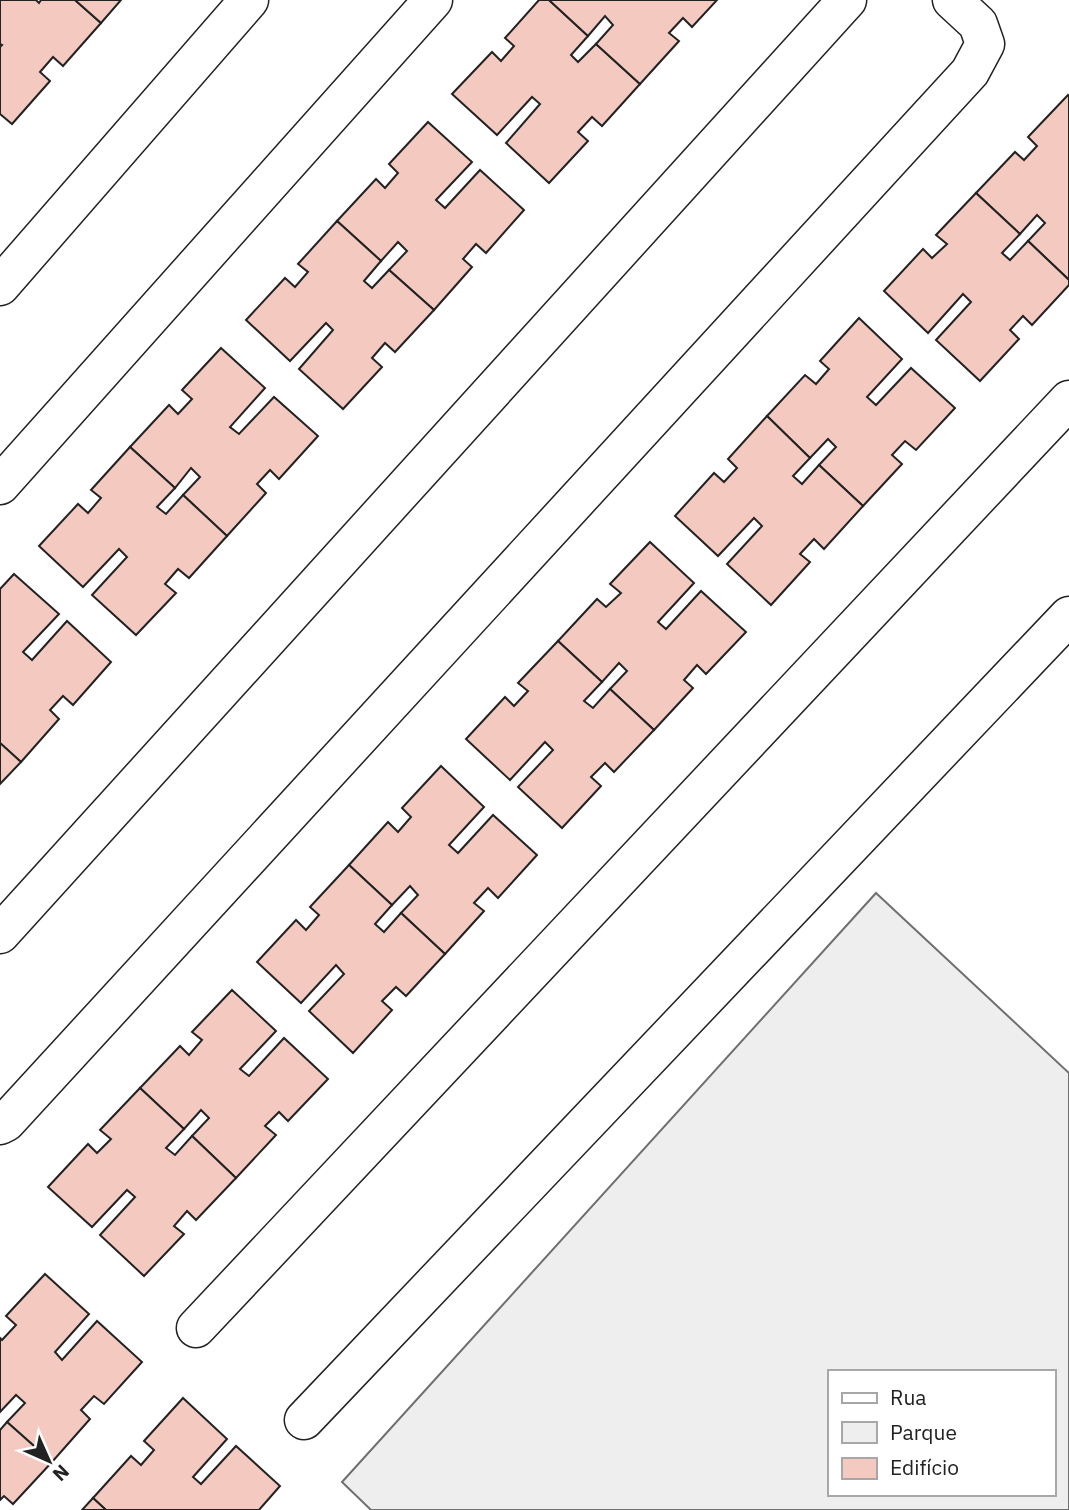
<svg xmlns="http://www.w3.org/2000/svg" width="1069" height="1510" font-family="'IBM Plex Sans',sans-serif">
  <rect width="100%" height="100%" fill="#fff"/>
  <path fill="#eee" stroke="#6f6f6f" stroke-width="2" fill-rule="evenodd" d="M 876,893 L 1069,1073 L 1069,1510 L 371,1510 L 342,1482 ZM 829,1372 L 1053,1372 L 1053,1494 L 829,1494 Z"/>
  <g fill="#f3c9c0" stroke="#222" stroke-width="2">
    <path d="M 0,0 L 36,0 L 39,3 L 41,0 L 75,0 L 101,23 L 63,66 L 53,57 L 40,72 L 50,81 L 12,124 L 0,114 L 0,47 L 2,45 L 0,44 Z"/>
    <path d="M 75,0 L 121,0 L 101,23 Z"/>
    <path d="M 539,0 L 549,0 L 588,36 L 571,55 L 578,62 L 596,44 L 640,84 L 602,126 L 592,117 L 578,132 L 588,141 L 549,183 L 506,143 L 540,104 L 532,97 L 497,135 L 452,94 L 492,52 L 501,61 L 514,46 L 505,38 Z"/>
    <path d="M 549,0 L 717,0 L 692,27 L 683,18 L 669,33 L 679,41 L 640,84 L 596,44 L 613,25 L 605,16 L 588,36 Z"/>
    <path d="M 1068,95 L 1069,96 L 1069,280 L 1028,241 L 1045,223 L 1037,215 L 1020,234 L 976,193 L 1015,152 L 1024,160 L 1037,146 L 1028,137 Z"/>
    <path d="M 428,122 L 472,162 L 436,200 L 445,208 L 480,170 L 524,210 L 486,253 L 476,244 L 463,259 L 472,267 L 434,310 L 389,270 L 407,251 L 398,242 L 381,261 L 337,221 L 376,179 L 385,188 L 398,173 L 389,164 Z"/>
    <path d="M 976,193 L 1020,234 L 1002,253 L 1010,260 L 1028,241 L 1069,280 L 1069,285 L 1032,325 L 1023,316 L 1010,330 L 1019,339 L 980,381 L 936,340 L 971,302 L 963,294 L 928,333 L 884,291 L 923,249 L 932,258 L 947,244 L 936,235 Z"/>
    <path d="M 337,221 L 381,261 L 364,281 L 372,288 L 389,270 L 434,310 L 395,352 L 385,343 L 372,358 L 382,367 L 343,409 L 299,369 L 333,330 L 326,323 L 290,361 L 246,320 L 285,278 L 295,287 L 308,272 L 298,264 Z"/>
    <path d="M 859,318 L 902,359 L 867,397 L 876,405 L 911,368 L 955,408 L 916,450 L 905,441 L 892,455 L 902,464 L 863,506 L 819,465 L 836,447 L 828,439 L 810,458 L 767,416 L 805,375 L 816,384 L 829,369 L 820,361 Z"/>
    <path d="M 221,348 L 265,388 L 230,427 L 239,434 L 274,397 L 318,436 L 279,479 L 270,470 L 257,484 L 266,493 L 227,536 L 183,495 L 200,477 L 191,468 L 175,488 L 130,447 L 169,405 L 178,414 L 192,399 L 182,390 Z"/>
    <path d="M 767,416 L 810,458 L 793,476 L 802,484 L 819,465 L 863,506 L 824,549 L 814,539 L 800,554 L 810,562 L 771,605 L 727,564 L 762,526 L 754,518 L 718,556 L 675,516 L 714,473 L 724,482 L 737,468 L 728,459 Z"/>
    <path d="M 130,447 L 175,488 L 157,507 L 166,514 L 183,495 L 227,536 L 189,578 L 178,569 L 165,584 L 176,593 L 136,635 L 92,595 L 127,557 L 119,549 L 83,587 L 39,546 L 78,504 L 88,513 L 101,498 L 91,490 Z"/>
    <path d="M 650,542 L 694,583 L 658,622 L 666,629 L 701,591 L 746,632 L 706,674 L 697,665 L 684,680 L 693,688 L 654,730 L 610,689 L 627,671 L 619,663 L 602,682 L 558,641 L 597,599 L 606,607 L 621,593 L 610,584 Z"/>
    <path d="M 14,574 L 59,614 L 23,652 L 32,660 L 67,621 L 111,662 L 73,705 L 63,696 L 50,710 L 59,719 L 21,762 L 0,743 L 0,589 Z"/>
    <path d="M 558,641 L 602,682 L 584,701 L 593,708 L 610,689 L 654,730 L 614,772 L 605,763 L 591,777 L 601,786 L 562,828 L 518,787 L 553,750 L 545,742 L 510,780 L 466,739 L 505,697 L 514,706 L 528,691 L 518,683 Z"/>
    <path d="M 0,743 L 21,762 L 0,784 Z"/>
    <path d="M 441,766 L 484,807 L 449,845 L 458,853 L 493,815 L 537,855 L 498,898 L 488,888 L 474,903 L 484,911 L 445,954 L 401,913 L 418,895 L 410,886 L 392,905 L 349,865 L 388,822 L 398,832 L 411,817 L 402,808 Z"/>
    <path d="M 349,865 L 392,905 L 375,924 L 384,932 L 401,913 L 445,954 L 406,996 L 396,987 L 382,1001 L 392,1010 L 353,1053 L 309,1011 L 344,974 L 336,965 L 301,1003 L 257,962 L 296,920 L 306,930 L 319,915 L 310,907 Z"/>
    <path d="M 232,990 L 276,1031 L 240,1069 L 249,1076 L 284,1038 L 328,1079 L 288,1121 L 279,1112 L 265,1126 L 276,1135 L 236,1178 L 192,1136 L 209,1118 L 201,1110 L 184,1129 L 140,1088 L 180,1046 L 189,1055 L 202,1040 L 192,1032 Z"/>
    <path d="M 140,1088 L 184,1129 L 166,1148 L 175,1155 L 192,1136 L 236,1178 L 196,1220 L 187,1211 L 174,1226 L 184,1234 L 144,1276 L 100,1235 L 135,1197 L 127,1190 L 92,1227 L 48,1187 L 88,1144 L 97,1153 L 111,1139 L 100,1130 Z"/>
    <path d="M 45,1274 L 89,1314 L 55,1352 L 62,1360 L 97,1321 L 142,1362 L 104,1404 L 94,1396 L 81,1410 L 90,1419 L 52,1462 L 7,1422 L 25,1403 L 16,1395 L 0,1412 L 0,1338 L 2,1340 L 16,1325 L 6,1316 Z"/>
    <path d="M 183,1398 L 227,1439 L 193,1477 L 201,1484 L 236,1446 L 280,1486 L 259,1510 L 106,1510 L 93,1498 L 131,1456 L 141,1465 L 154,1450 L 144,1441 Z"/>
    <path d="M 7,1422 L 52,1462 L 13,1504 L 4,1496 L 0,1500 L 0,1430 Z"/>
    <path d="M 93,1498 L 106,1510 L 82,1510 Z"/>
  </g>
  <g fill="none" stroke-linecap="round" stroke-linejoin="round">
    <g stroke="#222" stroke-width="41">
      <g id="street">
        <path d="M 0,286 L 249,0"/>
        <path d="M 0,485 L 433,0"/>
        <path d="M 0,934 L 847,0"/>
        <path d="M 0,1125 L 6,1122 L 970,72 L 985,44 L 978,24 L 952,0"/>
        <path d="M 196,1328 L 1069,400"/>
        <path d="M 304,1420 L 1069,616"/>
      </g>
    </g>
    <use href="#street" stroke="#fff" stroke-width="38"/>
  </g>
  <rect x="828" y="1370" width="228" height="126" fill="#ffffff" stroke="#a7a7a7" stroke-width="2"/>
  <rect x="842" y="1393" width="35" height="10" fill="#ffffff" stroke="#a7a7a7" stroke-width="2"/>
  <text x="890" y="1405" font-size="21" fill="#222222">Rua</text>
  <rect x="842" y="1422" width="35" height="21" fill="#eeeeee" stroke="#a7a7a7" stroke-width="2"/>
  <text x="890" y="1440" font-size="21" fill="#222222">Parque</text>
  <rect x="842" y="1458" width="35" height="21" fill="#f3c9c0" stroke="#a7a7a7" stroke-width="2"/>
  <text x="890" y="1475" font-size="21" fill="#222222">Edifício</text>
  <g transform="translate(49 1461) rotate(135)" stroke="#ffffff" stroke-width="5" paint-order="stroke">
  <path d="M0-5L12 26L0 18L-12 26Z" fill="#222222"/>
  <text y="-10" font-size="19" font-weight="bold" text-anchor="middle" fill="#222222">N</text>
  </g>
</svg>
